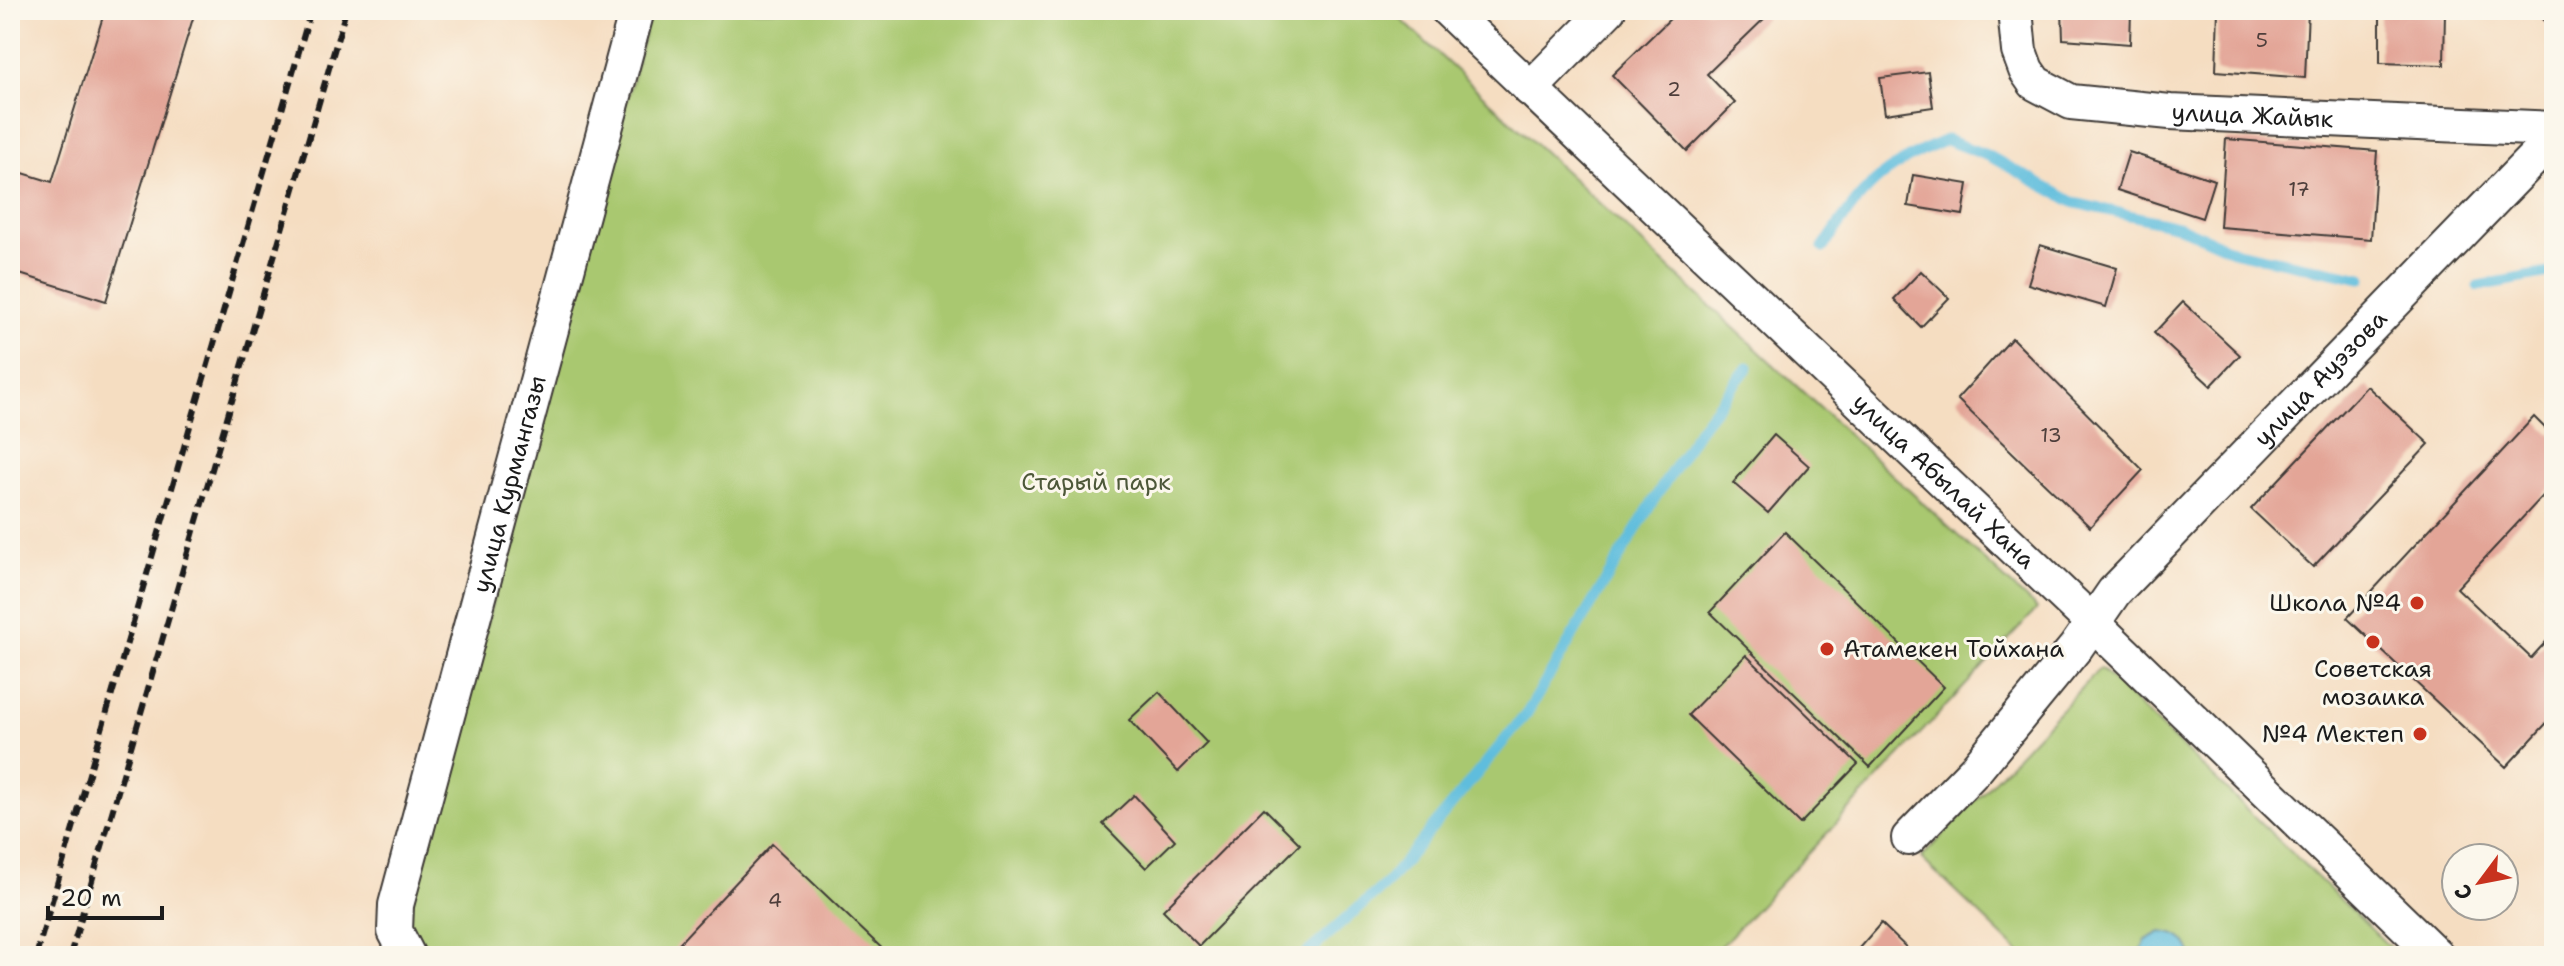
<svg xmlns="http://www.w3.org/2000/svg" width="2564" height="966" font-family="'Shantell Sans',sans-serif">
  <rect width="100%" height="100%" fill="#fbf7ec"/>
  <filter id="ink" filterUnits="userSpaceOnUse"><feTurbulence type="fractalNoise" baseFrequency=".0125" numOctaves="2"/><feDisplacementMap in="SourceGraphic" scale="16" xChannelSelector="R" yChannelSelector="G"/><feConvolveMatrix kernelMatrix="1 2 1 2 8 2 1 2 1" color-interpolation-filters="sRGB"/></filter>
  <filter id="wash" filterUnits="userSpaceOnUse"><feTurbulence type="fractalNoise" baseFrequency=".006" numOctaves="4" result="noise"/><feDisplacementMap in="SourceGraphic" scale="32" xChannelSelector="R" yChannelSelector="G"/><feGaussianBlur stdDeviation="1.8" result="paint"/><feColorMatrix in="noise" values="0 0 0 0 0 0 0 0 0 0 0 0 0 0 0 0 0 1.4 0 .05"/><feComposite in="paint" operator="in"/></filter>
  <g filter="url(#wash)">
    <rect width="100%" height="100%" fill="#f5ddc1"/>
    <g fill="#a9c870" stroke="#627246" stroke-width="2">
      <path d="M 651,10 L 1391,10 L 2037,609 L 1712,956 L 433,956 L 405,928 Z"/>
      <path d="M 2100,668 L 2399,956 L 2023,956 L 1921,858 Z"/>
    </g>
    <path fill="#5ebddd" stroke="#3d6c7c" stroke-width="2" d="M 2161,932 C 2178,933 2187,940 2192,956 L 2139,956 L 2146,940 Z"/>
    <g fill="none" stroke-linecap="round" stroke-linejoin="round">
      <g stroke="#5ebddd" stroke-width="11">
        <path d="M 1823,248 C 1863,188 1878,169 1946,140 L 1989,156 L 2075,203 L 2178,226 L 2237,252 L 2362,278"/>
        <path d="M 2478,286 L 2554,272"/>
        <path d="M 1304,956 L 1387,883 L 1527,713 L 1653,501 L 1699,429 L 1748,367"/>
      </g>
    </g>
    <g id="blocks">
      <g fill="#e3a597">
        <path d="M 105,10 L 179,10 L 194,15 L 106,301 L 10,271 L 10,169 L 52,182 Z"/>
        <path d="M 1679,10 L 1773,10 L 1707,74 L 1735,103 L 1687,151 L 1612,75 Z"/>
        <path d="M 2062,10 L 2131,10 L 2130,44 L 2063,39 Z"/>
        <path d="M 2218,10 L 2308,10 L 2305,78 L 2216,71 Z"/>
        <path d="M 2380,10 L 2445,10 L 2444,65 L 2380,63 Z"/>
        <path d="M 2534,10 L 2554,10 L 2554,30 Z"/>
        <path d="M 1928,72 L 1933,107 L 1885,114 L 1880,78 Z"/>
        <path d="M 2226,139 L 2377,151 L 2371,239 L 2220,227 Z"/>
        <path d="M 2129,152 L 2214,180 L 2202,218 L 2117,190 Z"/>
        <path d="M 1913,175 L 1968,184 L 1963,215 L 1908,206 Z"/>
        <path d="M 2040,245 L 2117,268 L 2106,307 L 2028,284 Z"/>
        <path d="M 1921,271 L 1949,298 L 1921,327 L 1894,299 Z"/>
        <path d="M 2183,302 L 2240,355 L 2211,386 L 2154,333 Z"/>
        <path d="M 2012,338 L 2143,470 L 2090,527 L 1957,399 Z"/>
        <path d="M 2367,386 L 2429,444 L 2313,567 L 2251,509 Z"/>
        <path d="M 2534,417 L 2554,437 L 2554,484 L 2457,588 L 2531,658 L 2554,633 L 2554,715 L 2506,767 L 2347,618 Z"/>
        <path d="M 1774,435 L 1809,466 L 1768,513 L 1733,483 Z"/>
        <path d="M 1785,532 L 1944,687 L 1870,767 L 1710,612 Z"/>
        <path d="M 1746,655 L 1858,764 L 1800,824 L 1688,715 Z"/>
        <path d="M 1159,692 L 1207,743 L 1178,772 L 1129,720 Z"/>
        <path d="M 1134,795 L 1175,840 L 1146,868 L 1103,824 Z"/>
        <path d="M 1264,808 L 1300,844 L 1199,946 L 1163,910 Z"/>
        <path d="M 772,844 L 890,956 L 667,956 Z"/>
        <path d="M 1881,923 L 1915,956 L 1852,956 Z"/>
      </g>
    </g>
  </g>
  <g filter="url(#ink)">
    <use href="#blocks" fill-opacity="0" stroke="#3d3935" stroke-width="2"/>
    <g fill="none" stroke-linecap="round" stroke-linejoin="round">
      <g stroke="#3d3935" stroke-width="38">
        <g id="minor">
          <path id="s1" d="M 1448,10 L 2092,622 L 2437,956"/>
          <path id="s2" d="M 2015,10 L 2019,51 L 2026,70 L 2035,83 L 2071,102 L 2170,112 L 2554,129"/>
          <path d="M 1530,89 L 1608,10"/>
          <path id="s3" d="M 1909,838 L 1975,770 L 2076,647 L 2114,592 L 2554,137"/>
          <path id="s4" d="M 408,956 L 395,931 L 396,905 L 637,10"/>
        </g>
      </g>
      <use href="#minor" stroke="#fff" stroke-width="34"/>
      <g stroke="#1c1c1c" stroke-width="6" stroke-dasharray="12 6" stroke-linecap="butt">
        <path d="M 36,956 L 311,10"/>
        <path d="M 70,956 L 346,10"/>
      </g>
    </g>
  </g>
  <g fill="#c8321e" stroke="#fbf7ec" stroke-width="3">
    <circle cx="2417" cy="603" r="8"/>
    <circle cx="2373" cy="642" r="8"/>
    <circle cx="1827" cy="649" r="8"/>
    <circle cx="2420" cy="734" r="8"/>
  </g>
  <g text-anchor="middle" stroke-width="6" stroke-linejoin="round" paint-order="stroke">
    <g font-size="20" fill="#4e3e3b">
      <text x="2262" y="47">5</text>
      <text x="1674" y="96">2</text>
      <text x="2299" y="196">17</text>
      <text x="2051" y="442">13</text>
      <text x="775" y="907">4</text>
    </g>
    <g font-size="24" fill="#1c1c1c" stroke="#fbf7ec">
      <text dy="8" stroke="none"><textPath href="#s2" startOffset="300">улица Жайык</textPath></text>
      <text dy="8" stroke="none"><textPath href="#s3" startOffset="618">улица Ауэзова</textPath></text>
      <text dy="8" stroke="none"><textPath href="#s1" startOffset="684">улица Абылай Хана</textPath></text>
      <text dy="8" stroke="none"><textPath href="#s4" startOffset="490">улица Курмангазы</textPath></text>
    </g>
    <g font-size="24" fill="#4d5839" stroke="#fbf7ec">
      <text x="1096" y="490">Старый парк</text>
    </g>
    <g font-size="24" fill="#1c1c1c" stroke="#fbf7ec" text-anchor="end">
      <text x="2401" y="611">Школа №4</text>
      <text x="1843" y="657" text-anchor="start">Атамекен Тойхана</text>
      <text x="2373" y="677" text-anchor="middle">Советская<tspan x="2373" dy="28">мозаика</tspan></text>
      <text x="2404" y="742">№4 Мектеп</text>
    </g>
  </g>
  <rect width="2564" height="966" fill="none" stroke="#fbf7ec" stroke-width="40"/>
  <g transform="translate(2480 882) rotate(238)"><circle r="38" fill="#fbf7ec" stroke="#a29f99" stroke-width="2"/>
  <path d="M0-6L14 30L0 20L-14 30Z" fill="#c8321e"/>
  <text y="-12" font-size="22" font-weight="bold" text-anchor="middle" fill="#1c1c1c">С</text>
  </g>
  <path d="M48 906v12h114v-12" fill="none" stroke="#1c1c1c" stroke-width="4"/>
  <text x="60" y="906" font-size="24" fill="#1c1c1c" stroke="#fbf7ec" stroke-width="6" paint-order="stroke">20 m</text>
</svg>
